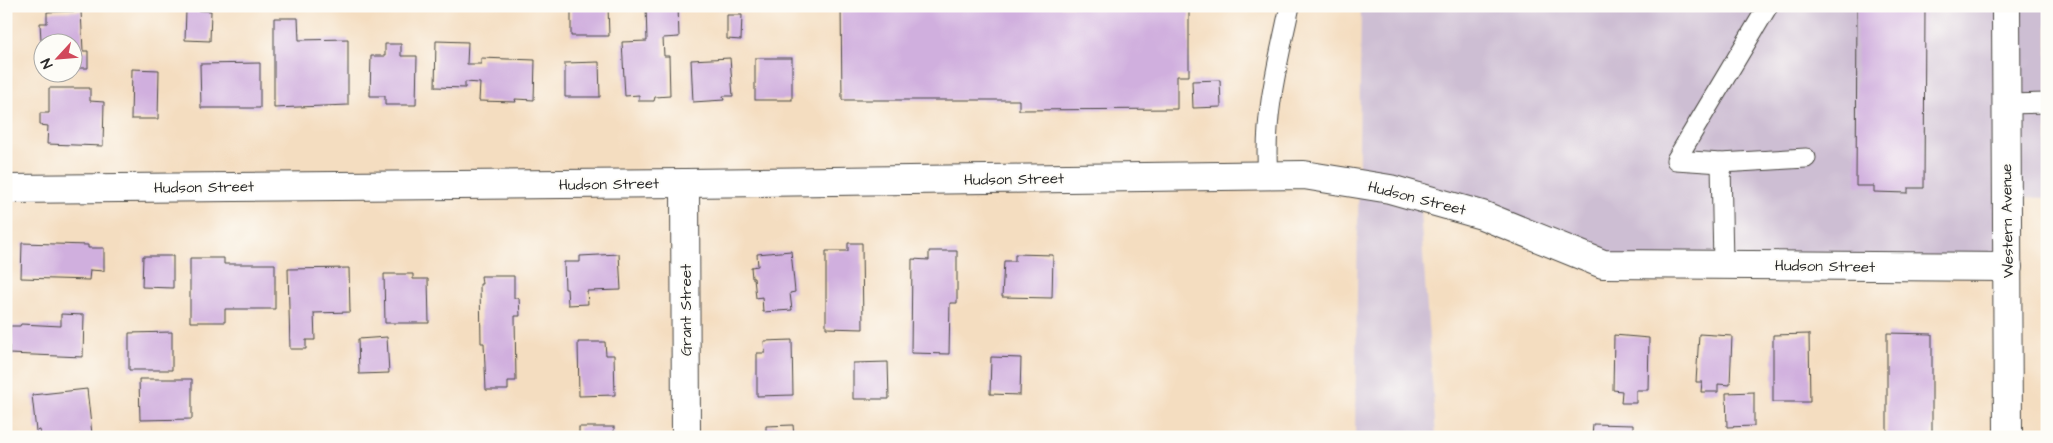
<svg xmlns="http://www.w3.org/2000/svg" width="2053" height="443" font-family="'Architects Daughter',sans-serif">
  <rect width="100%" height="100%" fill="#fdfcf7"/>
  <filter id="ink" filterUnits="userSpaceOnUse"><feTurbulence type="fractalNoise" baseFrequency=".02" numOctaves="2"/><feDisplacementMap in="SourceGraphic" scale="10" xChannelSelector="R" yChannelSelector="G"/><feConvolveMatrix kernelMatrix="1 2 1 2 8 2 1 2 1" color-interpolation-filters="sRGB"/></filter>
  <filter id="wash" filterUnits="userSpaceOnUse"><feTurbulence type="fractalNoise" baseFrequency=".0096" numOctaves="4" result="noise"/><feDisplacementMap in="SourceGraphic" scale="20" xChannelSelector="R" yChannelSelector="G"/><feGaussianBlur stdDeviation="1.12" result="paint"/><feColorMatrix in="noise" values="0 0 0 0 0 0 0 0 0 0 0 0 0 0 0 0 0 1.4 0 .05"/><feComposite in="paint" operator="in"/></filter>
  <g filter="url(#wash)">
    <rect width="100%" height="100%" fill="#f4ddc0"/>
    <path fill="#cdbed3" d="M 1361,6 L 2047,6 L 2047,198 L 2008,197 L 2008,267 L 1603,264 L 1419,197 L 1436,437 L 1355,437 Z"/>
    <g id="blocks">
      <g fill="#d0afde">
        <path d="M 571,6 L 608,6 L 609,36 L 571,36 Z"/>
        <path d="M 646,6 L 678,6 L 679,37 L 663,38 L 664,56 L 669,56 L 670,96 L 655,97 L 654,101 L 639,101 L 639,95 L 625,96 L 622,42 L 647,41 Z"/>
        <path d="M 841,6 L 1189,7 L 1189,76 L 1177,76 L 1177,109 L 1019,110 L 1019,100 L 842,100 Z"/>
        <path d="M 1857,6 L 1925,6 L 1924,188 L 1908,188 L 1908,193 L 1874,192 L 1874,186 L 1856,186 Z"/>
        <path d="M 186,10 L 211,11 L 210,41 L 185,40 Z"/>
        <path d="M 81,11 L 83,51 L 88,51 L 88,68 L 72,68 L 72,42 L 46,42 L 46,40 L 41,40 L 40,23 L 47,23 L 47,12 Z"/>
        <path d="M 727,15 L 742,15 L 741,40 L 727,39 Z"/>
        <path d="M 274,18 L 298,18 L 299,40 L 348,39 L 348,105 L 274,108 Z"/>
        <path d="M 436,41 L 468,42 L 467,64 L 481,64 L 481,58 L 535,60 L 534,100 L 515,99 L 516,102 L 479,101 L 480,83 L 465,82 L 465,88 L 435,87 Z"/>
        <path d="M 385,44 L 401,44 L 401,56 L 417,56 L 416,105 L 385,105 L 385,96 L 370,96 L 371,56 L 385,56 Z"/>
        <path d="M 730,58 L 733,96 L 723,96 L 724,100 L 693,102 L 691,60 Z"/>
        <rect x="755" y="58" width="37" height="42"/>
        <path d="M 599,62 L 600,97 L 565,97 L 565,63 Z"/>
        <path d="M 260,63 L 260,108 L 201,108 L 200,64 Z"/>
        <path d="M 132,69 L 159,70 L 158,119 L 131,119 Z"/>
        <path d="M 1220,80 L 1221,107 L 1193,108 L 1192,81 Z"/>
        <path d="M 49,88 L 90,88 L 90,101 L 104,102 L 103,146 L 47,144 L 48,126 L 40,125 L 40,113 L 49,113 Z"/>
        <path d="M 22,243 L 88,245 L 88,248 L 104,248 L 104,271 L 90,270 L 89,280 L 21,278 Z"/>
        <path d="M 848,243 L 862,243 L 863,329 L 826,328 L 826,251 L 848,251 Z"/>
        <path d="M 791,251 L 795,292 L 790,293 L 792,310 L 763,312 L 762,297 L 756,298 L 754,278 L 752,278 L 751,267 L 758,266 L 757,254 Z"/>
        <path d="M 929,251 L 957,251 L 957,303 L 950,303 L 949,354 L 911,353 L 912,259 L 929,260 Z"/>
        <path d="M 619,254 L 621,290 L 587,291 L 588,304 L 568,305 L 567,289 L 565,289 L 564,262 L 580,262 L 580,256 Z"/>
        <path d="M 1015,254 L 1053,255 L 1052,298 L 1002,297 L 1004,261 L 1015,261 Z"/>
        <path d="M 143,256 L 173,256 L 173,288 L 142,287 Z"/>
        <path d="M 190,258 L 224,258 L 224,264 L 275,264 L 275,309 L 225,309 L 225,322 L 190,322 Z"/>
        <path d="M 349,268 L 350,312 L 314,313 L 315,340 L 306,340 L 306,349 L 290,349 L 288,269 Z"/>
        <path d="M 384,274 L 413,274 L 413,279 L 428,279 L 429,323 L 385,323 Z"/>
        <path d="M 481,276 L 514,276 L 514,298 L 519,298 L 520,316 L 515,316 L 516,381 L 508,381 L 508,390 L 486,390 L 484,343 L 481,343 L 480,284 L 482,284 Z"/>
        <path d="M 61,314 L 84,315 L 83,357 L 9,354 L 10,326 L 20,326 L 21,324 L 61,326 Z"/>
        <path d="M 172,332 L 172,370 L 129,370 L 129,333 Z"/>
        <path d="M 1887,333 L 1932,334 L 1932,437 L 1887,437 Z"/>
        <path d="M 1699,334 L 1732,336 L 1730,385 L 1718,384 L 1718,392 L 1701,392 L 1702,382 L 1696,382 Z"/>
        <path d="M 1809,334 L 1810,402 L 1773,402 L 1773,335 Z"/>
        <path d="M 1614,335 L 1649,338 L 1648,390 L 1636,390 L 1636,403 L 1621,403 L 1622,391 L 1613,390 Z"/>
        <path d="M 387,337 L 389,373 L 359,374 L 358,339 Z"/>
        <path d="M 792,340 L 793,395 L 757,396 L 757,353 L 765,353 L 764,341 Z"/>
        <path d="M 578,342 L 605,342 L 606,355 L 614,355 L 615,395 L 579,396 Z"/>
        <path d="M 991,357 L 1021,358 L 1020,395 L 990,394 Z"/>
        <path d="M 888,362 L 889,399 L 853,399 L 853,363 Z"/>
        <path d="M 139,379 L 192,379 L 192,419 L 140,420 Z"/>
        <path d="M 87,389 L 92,434 L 65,437 L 41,437 L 40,430 L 36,431 L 32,395 Z"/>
        <path d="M 1754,392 L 1754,426 L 1727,427 L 1726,393 Z"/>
        <path d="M 1593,424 L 1633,425 L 1633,437 L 1592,437 Z"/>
        <path d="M 793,425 L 794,437 L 766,437 L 766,426 Z"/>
        <rect x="579" y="427" width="35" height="10"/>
      </g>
    </g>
  </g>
  <g filter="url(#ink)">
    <use href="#blocks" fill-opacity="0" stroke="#494641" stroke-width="1"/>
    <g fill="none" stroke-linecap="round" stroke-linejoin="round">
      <g stroke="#494641" stroke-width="21">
        <g id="service">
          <path d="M 1768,6 L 1676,160 L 1721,163 L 1806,158"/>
          <path d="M 2005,104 L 2047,103"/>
          <path d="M 1721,163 L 1723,264"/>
          <path d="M 1268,175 C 1263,118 1278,62 1290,6"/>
        </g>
      </g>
      <g stroke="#494641" stroke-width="30">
        <g id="minor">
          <path d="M 2006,6 L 2008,437"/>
          <path d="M 685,183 L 686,437"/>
          <path d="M 6,189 L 685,183 L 1304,175 L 1390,189 L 1482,215 L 1603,264 L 2008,267"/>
        </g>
      </g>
      <use href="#service" stroke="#fff" stroke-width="19"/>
      <use href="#minor" stroke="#fff" stroke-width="28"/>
    </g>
  </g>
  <g text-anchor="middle" stroke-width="4" stroke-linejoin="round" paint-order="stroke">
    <g font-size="15" fill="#2b2b2b" stroke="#fdfcf7">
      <text transform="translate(1014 179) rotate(-1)" y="5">Hudson Street</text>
      <text transform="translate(609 184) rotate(-1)" y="5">Hudson Street</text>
      <text transform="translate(204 187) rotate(-1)" y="5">Hudson Street</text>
      <text transform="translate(1417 198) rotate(14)" y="5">Hudson Street</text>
      <text transform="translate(2007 221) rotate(-91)" y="5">Western Avenue</text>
      <text transform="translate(1825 266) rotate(1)" y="5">Hudson Street</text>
      <text transform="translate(686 310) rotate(-90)" y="5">Grant Street</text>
    </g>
  </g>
  <rect width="2053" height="443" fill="none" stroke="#fdfcf7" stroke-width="25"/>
  <g transform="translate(58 58) rotate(244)"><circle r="24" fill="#fdfcf7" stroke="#a9a8a5"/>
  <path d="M0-4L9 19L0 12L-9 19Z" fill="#d1495b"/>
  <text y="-8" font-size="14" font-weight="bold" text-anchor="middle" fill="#2b2b2b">N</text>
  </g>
</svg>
